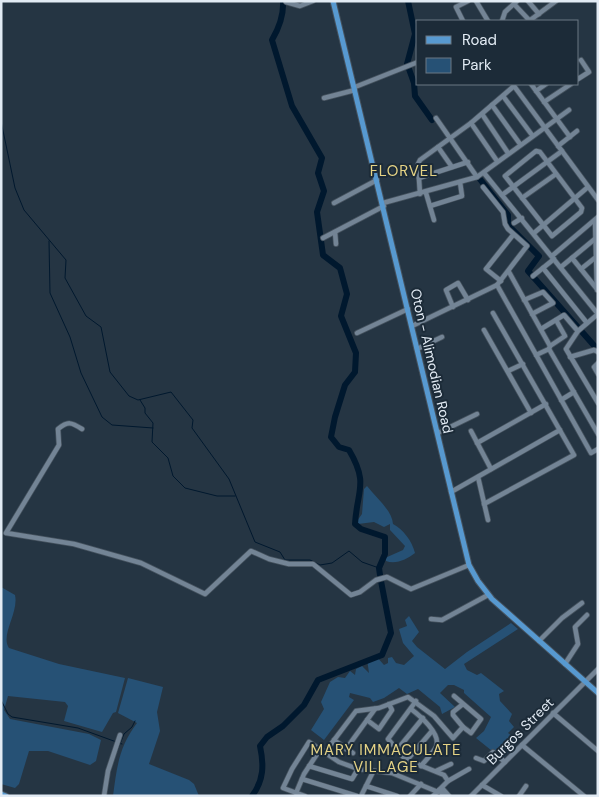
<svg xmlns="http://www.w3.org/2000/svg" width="599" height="797" font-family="'DM Sans',sans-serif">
  <rect width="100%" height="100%" fill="#253543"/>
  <g fill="#265175">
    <path d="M 367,486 C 376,498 392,510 393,524 C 403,529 412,541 415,553 C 407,559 396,565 386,561 L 385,558 L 403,550 L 405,546 L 390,530 L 390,524 L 384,527 L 374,522 L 358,524 L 357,521 L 362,514 L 364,489 Z"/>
    <path d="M 1,587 L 15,595 C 19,613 0,635 9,648 L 59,664 L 125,678 L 116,712 L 113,713 L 102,732 L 64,721 L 68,706 L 65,702 L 8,696 L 4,710 L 10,719 L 89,734 L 101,740 L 96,761 L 90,765 L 48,751 L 29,751 L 19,784 L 15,788 L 1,784 Z"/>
    <path d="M 409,616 L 419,632 L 412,641 L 417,647 L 445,669 L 467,652 L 511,623 L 518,629 L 464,664 L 467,670 L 477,675 L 481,673 L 504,691 L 499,694 L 500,701 L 512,714 L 509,721 L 514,727 L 508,733 L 519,741 L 502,759 L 476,738 L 484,731 L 491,717 L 464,693 L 464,690 L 454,685 L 448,685 L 440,693 L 455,707 L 442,714 L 440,707 L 418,689 L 407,694 L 399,688 L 384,698 L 373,702 L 370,698 L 350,693 L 349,697 L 354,700 L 324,740 L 311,730 L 324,709 L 321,702 L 330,682 L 338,677 L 345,678 L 350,671 L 355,675 L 356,669 L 362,666 L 369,673 L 367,659 L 376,656 L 384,665 L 388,663 L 388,658 L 392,657 L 396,663 L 404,665 L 414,656 L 403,643 L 399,629 L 407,626 L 405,620 Z"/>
    <path d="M 128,678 L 163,687 L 157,712 L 160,731 L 149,764 L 189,780 L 194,784 L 199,796 L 113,796 C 117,766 119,747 137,723 L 118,713 Z"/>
  </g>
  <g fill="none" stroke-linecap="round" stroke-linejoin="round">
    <g stroke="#00182e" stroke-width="1">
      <path d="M 1,121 L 15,188 L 24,210 L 66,260 L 65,278 L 86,316 L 101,327 L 110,372 L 129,396 L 138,400 L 171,392 L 193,420 L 192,428 L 229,479 L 255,542 L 280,552 L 285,560 L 310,560 L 320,565 L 332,563 L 349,551 L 362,562 L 379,568"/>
      <path d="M 49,241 L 50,293 L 70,337 L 81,373 L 102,417 L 112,425 L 153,428"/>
      <path d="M 140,400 L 145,408 L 145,413 L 153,423 L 152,442 L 168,458 L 173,476 L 185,488 L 217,496 L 235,496"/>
      <path d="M 1,700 L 8,714 L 12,717 L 78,728 L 122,744"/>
      <path d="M 115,756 L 124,734 L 132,727 L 135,721"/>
      <path d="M 106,796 L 107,789"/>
    </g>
    <g stroke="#00182e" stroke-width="6">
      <path d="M 283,1 C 284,16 279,28 272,40 L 292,106 L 322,158 L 318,173 L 324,191 L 317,212 L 323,255 L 340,268 L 347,294 L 341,316 L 356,353 L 355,372 L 345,385 L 335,417 L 331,437 L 339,447 L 349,450 C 369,484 357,490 355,524 L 361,529 L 385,537 L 385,554 L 379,568 L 380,575"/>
      <path d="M 407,64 L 415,34 L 408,1"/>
      <path d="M 409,69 L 414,83 L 415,96 L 432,120"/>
      <path d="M 479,178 L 508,215 L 508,225 L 539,256 L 528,271 L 598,350"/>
      <path d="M 252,796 C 264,780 264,765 260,746 L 267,737 L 283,726 L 304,705 L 318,680 L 382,655 L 391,633 L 381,581"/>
    </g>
    <g stroke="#45525e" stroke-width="6">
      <g id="minor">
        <path d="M 476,1 L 488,21"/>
        <path d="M 528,1 L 539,14"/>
        <path d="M 286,2 L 300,6 L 313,1"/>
        <path d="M 514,4 L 530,21"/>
        <path d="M 463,21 L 456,7 L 468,1"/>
        <path d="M 502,21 L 505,12 L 517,1"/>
        <path d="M 529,21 L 556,1"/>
        <path d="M 578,79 L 589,72 L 581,60"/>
        <path d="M 531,84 L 570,137"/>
        <path d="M 355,87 L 418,62"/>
        <path d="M 536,91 L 546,84"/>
        <path d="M 503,96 L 532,135"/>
        <path d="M 324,98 L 355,90"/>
        <path d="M 544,102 L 571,84"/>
        <path d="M 492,105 L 520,144"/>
        <path d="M 482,114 L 508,153"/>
        <path d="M 436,118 L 477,177"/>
        <path d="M 471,123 L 497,161"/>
        <path d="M 558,146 L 577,131"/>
        <path d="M 438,147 L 452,167"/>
        <path d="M 536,151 L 540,152 L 582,208 L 581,212 L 552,236 L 505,176 Z"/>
        <path d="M 484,173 L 598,314"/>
        <path d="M 419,178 L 468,162"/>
        <path d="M 426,193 L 434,220"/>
        <path d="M 420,194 L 418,164 L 420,160 L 471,123 L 514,86 L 598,200"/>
        <path d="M 502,195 L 562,151"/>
        <path d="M 522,198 L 556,174"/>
        <path d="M 334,203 L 377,180"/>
        <path d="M 383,203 L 477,177 L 569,110"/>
        <path d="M 430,206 L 462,196 L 460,182"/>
        <path d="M 595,220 L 597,290"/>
        <path d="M 514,223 L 522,218"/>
        <path d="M 335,232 L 336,244"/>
        <path d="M 534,233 L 588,187"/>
        <path d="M 323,238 L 384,206"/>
        <path d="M 552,256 L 598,217"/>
        <path d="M 572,258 L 597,289"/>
        <path d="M 561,267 L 596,238"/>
        <path d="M 543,268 L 587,323"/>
        <path d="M 581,269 L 596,257"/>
        <path d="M 509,272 L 550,346 L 549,349 L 598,434"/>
        <path d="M 533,276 L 554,259"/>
        <path d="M 501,281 L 486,269 L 513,235"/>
        <path d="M 497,285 L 591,453 L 598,449"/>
        <path d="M 524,300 L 543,292 L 553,303 L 532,314"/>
        <path d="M 453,307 L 446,290 L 458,283 L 468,300"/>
        <path d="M 598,314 L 578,331 L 566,349 L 598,403"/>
        <path d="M 412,326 L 497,285 L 527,246 L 508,229 L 505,224 L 503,212 L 483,187"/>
        <path d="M 541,329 L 564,315 L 576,329"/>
        <path d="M 484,330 L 531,413"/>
        <path d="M 357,333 L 408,309"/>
        <path d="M 550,346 L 565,336 L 556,320"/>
        <path d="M 417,349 L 442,337"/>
        <path d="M 536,355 L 549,349"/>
        <path d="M 570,357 L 594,350 L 598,352"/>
        <path d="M 598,363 L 594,367 L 598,374"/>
        <path d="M 508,371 L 523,364"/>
        <path d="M 561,400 L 574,392"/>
        <path d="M 82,429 C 71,422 68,421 58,429 L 59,445 L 6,533 L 74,544 L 141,563 L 205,594 L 251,551 L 269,559 L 289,564 L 313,564 L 351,595 L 360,592 L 376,580 L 387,577 L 411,589 L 469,565"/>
        <path d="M 471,431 L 491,469"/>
        <path d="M 438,433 L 477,414"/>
        <path d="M 477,443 L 546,404"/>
        <path d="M 478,477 L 488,520"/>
        <path d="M 451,492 L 560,430"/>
        <path d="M 484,504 L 574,455 L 493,313"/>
        <path d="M 431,619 L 442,620 L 488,595"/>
        <path d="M 539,641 L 562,618 L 582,603"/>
        <path d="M 565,664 L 578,644 L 575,627 L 587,615"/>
        <path d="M 454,696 L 481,719 L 471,733 L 463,727 L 453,715 L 453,712 L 463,704"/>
        <path d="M 416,701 L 388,739 L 405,759 L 444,775 L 448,781"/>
        <path d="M 411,709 C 419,715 442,734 436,747 C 433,753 426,760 421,766"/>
        <path d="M 553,713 L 598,751"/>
        <path d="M 367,720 L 379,729 L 392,710 L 389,704"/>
        <path d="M 334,740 L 353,753"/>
        <path d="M 522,745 L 584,796"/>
        <path d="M 346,749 L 375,709"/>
        <path d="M 397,750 L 423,718"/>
        <path d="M 325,752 L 356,711 L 379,708 L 408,697 L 434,716 L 453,738 L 463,727"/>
        <path d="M 476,758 L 484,761 L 493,752 L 505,762"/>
        <path d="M 407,760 L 432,731"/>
        <path d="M 309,766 L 352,779 L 358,769"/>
        <path d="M 436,771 L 451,764"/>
        <path d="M 302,779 L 357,796"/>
        <path d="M 482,785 L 501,796"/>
        <path d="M 366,786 L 397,796"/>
        <path d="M 442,788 L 449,796"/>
        <path d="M 439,790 L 444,796"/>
        <path d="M 296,793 L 304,774 L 321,748"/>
        <path d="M 104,796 L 108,771 L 120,735"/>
        <path d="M 305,796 L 283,788 L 292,769 L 309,742 L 339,762 L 358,769 L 392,773 L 438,792"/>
        <path d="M 361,796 L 373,772"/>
        <path d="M 410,796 L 421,784"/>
        <path d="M 433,796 L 448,781 L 469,769"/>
        <path d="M 471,796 L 598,669"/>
        <path d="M 519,796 L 526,786"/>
      </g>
    </g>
    <g stroke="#45525e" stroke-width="7">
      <g id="major">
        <path d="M 333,1 L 469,565 L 478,581 L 492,599 L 598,693"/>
        <path d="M 1,794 L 6,796"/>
      </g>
    </g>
    <use href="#minor" stroke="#738495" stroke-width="4.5"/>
    <use href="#major" stroke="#5799d0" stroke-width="5"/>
  </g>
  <g text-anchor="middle" stroke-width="4" stroke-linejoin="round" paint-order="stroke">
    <g font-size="14" fill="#e2ebf4" stroke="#1c2b38">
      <text transform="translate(432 361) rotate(77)" y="5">Oton - Alimodian Road</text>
      <text transform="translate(520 731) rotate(-45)" y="5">Burgos Street</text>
    </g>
    <g font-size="15" letter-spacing="1" fill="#e5d385" stroke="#1c2b38">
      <text x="404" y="176">FLORVEL</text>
      <text x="386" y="755">MARY IMMACULATE<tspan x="386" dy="17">VILLAGE</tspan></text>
    </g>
  </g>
  <rect width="599" height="797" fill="none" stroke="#e2ebf4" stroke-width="5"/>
  <rect x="416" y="20" width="162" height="65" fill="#1c2b38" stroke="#6b7883"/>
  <rect x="426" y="36" width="25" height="8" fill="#5799d0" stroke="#6b7883"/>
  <text x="462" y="45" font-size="15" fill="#e2ebf4">Road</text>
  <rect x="426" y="58" width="25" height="15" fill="#265175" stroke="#6b7883"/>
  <text x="462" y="70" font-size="15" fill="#e2ebf4">Park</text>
</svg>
